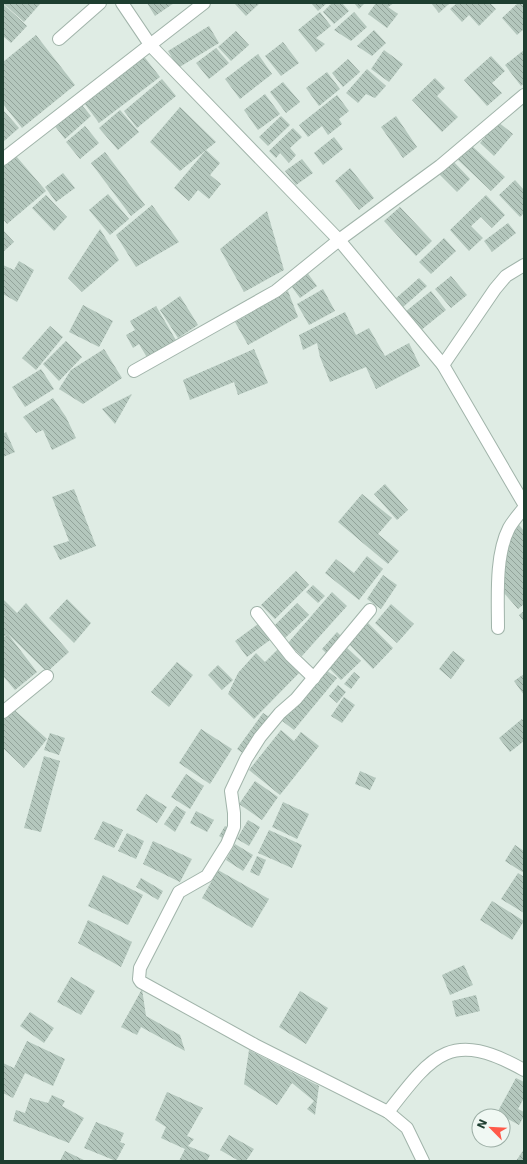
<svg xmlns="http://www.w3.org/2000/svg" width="527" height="1164" font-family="'DejaVu Sans',sans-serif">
  <defs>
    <pattern id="building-back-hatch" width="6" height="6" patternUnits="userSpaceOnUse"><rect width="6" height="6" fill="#b4c7bd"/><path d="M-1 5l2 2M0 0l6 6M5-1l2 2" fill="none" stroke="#92a39a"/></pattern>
  </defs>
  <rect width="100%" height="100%" fill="#dfece4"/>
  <g fill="url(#building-back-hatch)">
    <path d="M 3,3 L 41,3 L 24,22 Z"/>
    <path d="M 147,3 L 174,3 L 155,16 Z"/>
    <path d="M 234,3 L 260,3 L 246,16 Z"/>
    <path d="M 311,3 L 327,3 L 318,11 Z"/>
    <path d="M 332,3 L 342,3 L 349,11 L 334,24 L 323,12 Z"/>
    <path d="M 354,3 L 365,3 L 359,9 Z"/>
    <path d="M 376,3 L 394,3 L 388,7 L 398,14 L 387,28 L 368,14 Z"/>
    <path d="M 431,3 L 450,3 L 439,13 Z"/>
    <path d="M 457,3 L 490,3 L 496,9 L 479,26 L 469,15 L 462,22 L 450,9 Z"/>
    <path d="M 518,3 L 524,3 L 524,29 L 517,35 L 502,18 Z"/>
    <path d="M 3,4 L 27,26 L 11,43 L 3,36 Z"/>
    <path d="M 320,12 L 331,26 L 316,38 L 325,44 L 316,52 L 298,30 Z"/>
    <path d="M 354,12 L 367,27 L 351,41 L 334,30 Z"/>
    <path d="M 209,26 L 219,43 L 178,68 L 168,51 Z"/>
    <path d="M 374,30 L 386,43 L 372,56 L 357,46 Z"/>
    <path d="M 236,31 L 249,45 L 231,61 L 218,47 Z"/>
    <path d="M 36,35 L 75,85 L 22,128 L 3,104 L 3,62 Z"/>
    <path d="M 283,42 L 299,63 L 281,76 L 265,56 Z"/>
    <path d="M 216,48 L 229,63 L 209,79 L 196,63 Z"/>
    <path d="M 384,50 L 403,64 L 389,82 L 371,69 Z"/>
    <path d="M 524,50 L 524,83 L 521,86 L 505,65 Z"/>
    <path d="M 142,54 L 160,77 L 99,123 L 82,100 Z"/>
    <path d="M 258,54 L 272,74 L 240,99 L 225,79 Z"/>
    <path d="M 491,56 L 505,71 L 492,83 L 502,93 L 487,106 L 464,80 Z"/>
    <path d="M 348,59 L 360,72 L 343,87 L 332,73 Z"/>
    <path d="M 367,69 L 386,86 L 375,98 L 366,94 L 358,103 L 346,93 Z"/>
    <path d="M 327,72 L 340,89 L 319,106 L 306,88 Z"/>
    <path d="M 435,78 L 445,88 L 437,96 L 458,117 L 442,132 L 412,100 Z"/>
    <path d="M 162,79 L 176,96 L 137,128 L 124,111 Z"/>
    <path d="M 283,82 L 300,102 L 286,113 L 270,92 Z"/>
    <path d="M 265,94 L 280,114 L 258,130 L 244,110 Z"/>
    <path d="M 337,95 L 349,111 L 339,119 L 342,124 L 328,135 L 322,126 L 308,137 L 299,125 Z"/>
    <path d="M 80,103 L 91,116 L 65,139 L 54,125 Z"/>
    <path d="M 180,107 L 216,142 L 180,171 L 150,142 Z"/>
    <path d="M 3,110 L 19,128 L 3,142 Z"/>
    <path d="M 120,110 L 139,132 L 118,150 L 99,128 Z"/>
    <path d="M 281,116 L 290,125 L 268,146 L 259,137 Z"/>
    <path d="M 396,116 L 417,147 L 403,158 L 381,127 Z"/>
    <path d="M 498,122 L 513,134 L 494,156 L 480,143 Z"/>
    <path d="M 85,126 L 99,143 L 80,159 L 66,142 Z"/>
    <path d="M 293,128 L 302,137 L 290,148 L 296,155 L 289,163 L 280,153 L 276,158 L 269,151 Z"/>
    <path d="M 334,137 L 343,149 L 323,165 L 314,153 Z"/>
    <path d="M 471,145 L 505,177 L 491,191 L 457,159 Z"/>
    <path d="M 206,150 L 220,163 L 210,175 L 221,184 L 209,199 L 198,190 L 189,201 L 174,188 Z"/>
    <path d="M 105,152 L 145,205 L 131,216 L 91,163 Z"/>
    <path d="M 16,156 L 46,191 L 7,224 L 3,219 L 3,167 Z"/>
    <path d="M 302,159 L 313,173 L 296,185 L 285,171 Z"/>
    <path d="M 452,160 L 470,179 L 457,192 L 439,174 Z"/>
    <path d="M 350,168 L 374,198 L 359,210 L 335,181 Z"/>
    <path d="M 63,173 L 75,188 L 56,202 L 45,187 Z"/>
    <path d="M 515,180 L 524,190 L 524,213 L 520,217 L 499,195 Z"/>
    <path d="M 108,194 L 129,219 L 110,235 L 89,210 Z"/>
    <path d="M 46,195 L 67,217 L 54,231 L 32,208 Z"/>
    <path d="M 486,195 L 505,215 L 492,228 L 481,217 L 471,226 L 483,238 L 469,251 L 450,230 Z"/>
    <path d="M 152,205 L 179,242 L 136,267 L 116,235 Z"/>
    <path d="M 400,207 L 432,241 L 416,256 L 384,221 Z"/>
    <path d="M 267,211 L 284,270 L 244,292 L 220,249 Z"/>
    <path d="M 508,223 L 516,233 L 492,252 L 484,241 Z"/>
    <path d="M 100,229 L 119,260 L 82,292 L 68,278 Z"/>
    <path d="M 3,230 L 14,242 L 3,252 Z"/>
    <path d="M 444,238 L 456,251 L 431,274 L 419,262 Z"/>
    <path d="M 19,261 L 34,270 L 17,302 L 3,294 L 3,265 L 14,270 Z"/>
    <path d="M 306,271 L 317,286 L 300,298 L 289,283 Z"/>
    <path d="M 451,276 L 467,295 L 451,308 L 435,289 Z"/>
    <path d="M 419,278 L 427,286 L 402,308 L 394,300 Z"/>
    <path d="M 323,289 L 335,311 L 309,325 L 297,304 Z"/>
    <path d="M 288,291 L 298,317 L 248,345 L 235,322 Z"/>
    <path d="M 431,291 L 446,310 L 420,331 L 405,312 Z"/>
    <path d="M 180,296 L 198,325 L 178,338 L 160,310 Z"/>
    <path d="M 83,305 L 113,321 L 99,347 L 69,332 Z"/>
    <path d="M 156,306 L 177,342 L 148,359 L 139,344 L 133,348 L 126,335 L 135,330 L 130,321 Z"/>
    <path d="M 345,312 L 356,335 L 369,328 L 385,356 L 409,343 L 420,366 L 376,389 L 366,367 L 330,382 L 320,357 L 317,343 L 303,350 L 299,335 Z"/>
    <path d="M 50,326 L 63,337 L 36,370 L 22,358 Z"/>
    <path d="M 66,341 L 82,357 L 59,381 L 43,364 Z"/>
    <path d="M 104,349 L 122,378 L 83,404 L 59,389 L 71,370 Z"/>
    <path d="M 254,349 L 268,383 L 238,395 L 234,382 L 190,400 L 183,380 Z"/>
    <path d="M 41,369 L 54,389 L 25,407 L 12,387 Z"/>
    <path d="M 132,394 L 115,424 L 102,409 Z"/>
    <path d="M 53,398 L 66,417 L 76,438 L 52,450 L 43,430 L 36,433 L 23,417 Z"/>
    <path d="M 6,432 L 15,452 L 3,457 L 3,434 Z"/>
    <path d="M 385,484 L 408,510 L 397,520 L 374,494 Z"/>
    <path d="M 74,489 L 96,546 L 60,560 L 53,546 L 69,541 L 52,497 Z"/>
    <path d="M 362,494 L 392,518 L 378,534 L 399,551 L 388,564 L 338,522 Z"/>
    <path d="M 518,524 L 524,531 L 524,604 L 518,609 L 504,593 L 505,560 L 512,534 Z"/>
    <path d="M 367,556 L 383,569 L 359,600 L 325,573 L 336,559 L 354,573 Z"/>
    <path d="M 296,571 L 309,585 L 275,619 L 261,605 Z"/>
    <path d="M 383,575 L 397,585 L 381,609 L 367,599 Z"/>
    <path d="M 313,585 L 325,596 L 318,603 L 306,592 Z"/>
    <path d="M 332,592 L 347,606 L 302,656 L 288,643 Z"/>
    <path d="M 3,599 L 17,613 L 26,603 L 69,652 L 47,672 L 8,634 L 37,672 L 15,690 L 3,676 L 3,638 L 8,634 L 3,637 Z"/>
    <path d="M 67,599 L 91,623 L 74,643 L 49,618 Z"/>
    <path d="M 297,603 L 309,615 L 285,638 L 274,626 Z"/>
    <path d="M 391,604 L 414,624 L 397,643 L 375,623 Z"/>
    <path d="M 524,611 L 524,622 L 519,615 Z"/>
    <path d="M 367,622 L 393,648 L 373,669 L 347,642 Z"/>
    <path d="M 258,624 L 270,640 L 247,657 L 235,641 Z"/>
    <path d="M 337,632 L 342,637 L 327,654 L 322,649 Z"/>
    <path d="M 280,647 L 303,669 L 254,719 L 228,694 L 238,673 L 256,653 L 265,662 Z"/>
    <path d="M 346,647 L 361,661 L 341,680 L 327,666 Z"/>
    <path d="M 453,651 L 465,660 L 451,679 L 439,669 Z"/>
    <path d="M 177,662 L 193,675 L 169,707 L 151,692 Z"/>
    <path d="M 218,665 L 233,680 L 222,690 L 208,675 Z"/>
    <path d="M 326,670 L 337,678 L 294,730 L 281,720 Z"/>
    <path d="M 354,672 L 360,677 L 351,689 L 344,684 Z"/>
    <path d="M 524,674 L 524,695 L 514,681 Z"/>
    <path d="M 338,685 L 346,692 L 337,703 L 329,696 Z"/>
    <path d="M 344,697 L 355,705 L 342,723 L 331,716 Z"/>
    <path d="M 11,707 L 47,739 L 24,768 L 3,748 L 3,715 Z"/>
    <path d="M 263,713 L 271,718 L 244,754 L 237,749 Z"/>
    <path d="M 522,719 L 524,722 L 524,741 L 510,752 L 499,738 Z"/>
    <path d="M 201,729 L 232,749 L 210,784 L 179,763 Z"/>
    <path d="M 281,730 L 294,741 L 301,732 L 319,746 L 280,795 L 249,770 Z"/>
    <path d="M 50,733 L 65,738 L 59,755 L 44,750 Z"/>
    <path d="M 44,756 L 60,761 L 41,832 L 24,828 Z"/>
    <path d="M 360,771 L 376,778 L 370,790 L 355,784 Z"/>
    <path d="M 186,774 L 204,786 L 190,809 L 171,797 Z"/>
    <path d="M 255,781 L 278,797 L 262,820 L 239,804 Z"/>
    <path d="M 146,794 L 167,807 L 157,823 L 136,810 Z"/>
    <path d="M 283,802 L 309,814 L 297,839 L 272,827 Z"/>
    <path d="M 176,806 L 186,812 L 175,832 L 164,824 Z"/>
    <path d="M 196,811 L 214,820 L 207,832 L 190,823 Z"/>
    <path d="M 248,820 L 260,827 L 249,846 L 237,839 Z"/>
    <path d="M 103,821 L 123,830 L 114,848 L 94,839 Z"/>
    <path d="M 225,826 L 230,829 L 224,839 L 219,836 Z"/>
    <path d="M 269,830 L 302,845 L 292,868 L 258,853 Z"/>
    <path d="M 127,833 L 144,841 L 136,859 L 118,851 Z"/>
    <path d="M 153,841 L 192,859 L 180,882 L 143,864 Z"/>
    <path d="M 235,844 L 253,855 L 243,871 L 226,860 Z"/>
    <path d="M 515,845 L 524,851 L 524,873 L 505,861 Z"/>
    <path d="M 257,856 L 266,860 L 259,876 L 250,872 Z"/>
    <path d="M 218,870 L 269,899 L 252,928 L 202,898 Z"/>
    <path d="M 518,873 L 524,877 L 524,913 L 501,899 Z"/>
    <path d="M 103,875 L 143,895 L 128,925 L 88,906 Z"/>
    <path d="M 141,878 L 163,891 L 158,900 L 136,887 Z"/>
    <path d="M 492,901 L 524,921 L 512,940 L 480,920 Z"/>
    <path d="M 88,920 L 132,942 L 121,967 L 78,943 Z"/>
    <path d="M 464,965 L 473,985 L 450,995 L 442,975 Z"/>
    <path d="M 71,977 L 95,991 L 81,1015 L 57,1002 Z"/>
    <path d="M 142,989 L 146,1016 L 180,1035 L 185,1051 L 141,1027 L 137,1035 L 121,1027 Z"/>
    <path d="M 300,991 L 328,1008 L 306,1044 L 279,1027 Z"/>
    <path d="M 476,995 L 480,1011 L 456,1017 L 452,1001 Z"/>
    <path d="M 30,1012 L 54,1028 L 44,1043 L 20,1026 Z"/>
    <path d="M 27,1041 L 65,1059 L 53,1086 L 25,1073 L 13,1098 L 3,1093 L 3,1063 L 18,1070 L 14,1068 Z"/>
    <path d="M 249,1050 L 319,1086 L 315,1115 L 307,1109 L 314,1101 L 292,1083 L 277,1105 L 244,1084 Z"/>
    <path d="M 516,1078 L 524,1082 L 524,1098 L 518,1109 L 524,1112 L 524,1116 L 519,1125 L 497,1113 Z"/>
    <path d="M 167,1092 L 203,1108 L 187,1136 L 194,1139 L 188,1146 L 210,1155 L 207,1161 L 179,1161 L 185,1149 L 161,1138 L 166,1127 L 155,1120 Z"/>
    <path d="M 52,1095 L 65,1101 L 62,1106 L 84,1118 L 69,1143 L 13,1121 L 16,1110 L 25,1113 L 30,1098 L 48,1103 Z"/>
    <path d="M 96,1122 L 124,1133 L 120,1142 L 125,1144 L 116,1161 L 84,1148 Z"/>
    <path d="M 229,1135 L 254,1149 L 246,1161 L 239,1161 L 220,1150 Z"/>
    <path d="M 524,1149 L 524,1161 L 516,1161 Z"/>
    <path d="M 65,1151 L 86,1161 L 60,1161 Z"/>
  </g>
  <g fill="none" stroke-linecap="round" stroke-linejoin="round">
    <g stroke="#a1b4aa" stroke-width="14">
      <g id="minor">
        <path d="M 122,3 L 151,46 L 339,240 L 443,365 L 524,504"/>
        <path d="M 59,39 L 100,3"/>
        <path d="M 3,159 L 204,3"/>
        <path d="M 443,365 L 495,289 L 506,276 L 524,265"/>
        <path d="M 134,371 L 276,291 L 339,240 L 440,166 L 524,95"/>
        <path d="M 370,610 L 296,699 L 280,713 L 260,737 L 246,759 L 231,791 L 234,813 L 234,827 L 227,844 L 207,876 L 179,892 L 140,968 L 139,979 L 141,982 L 255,1045 L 388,1112 L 407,1128 L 423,1161"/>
        <path d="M 257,613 L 291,656 L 314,678"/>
        <path d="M 498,628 C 498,598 495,555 509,528 C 513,521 519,514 524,508"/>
        <path d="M 3,712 L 47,676"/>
        <path d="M 388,1112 C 433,1054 451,1029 524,1070"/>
      </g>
    </g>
    <use href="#minor" stroke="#fff" stroke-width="12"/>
  </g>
  <rect width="527" height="1164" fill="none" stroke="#1e3e30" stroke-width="8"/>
  <g transform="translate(491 1128) rotate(294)"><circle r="19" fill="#f0f8f3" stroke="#9caea5"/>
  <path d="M0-3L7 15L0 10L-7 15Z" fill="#ff5a4a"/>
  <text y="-6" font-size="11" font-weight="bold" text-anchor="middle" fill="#1e3e30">N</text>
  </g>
</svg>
